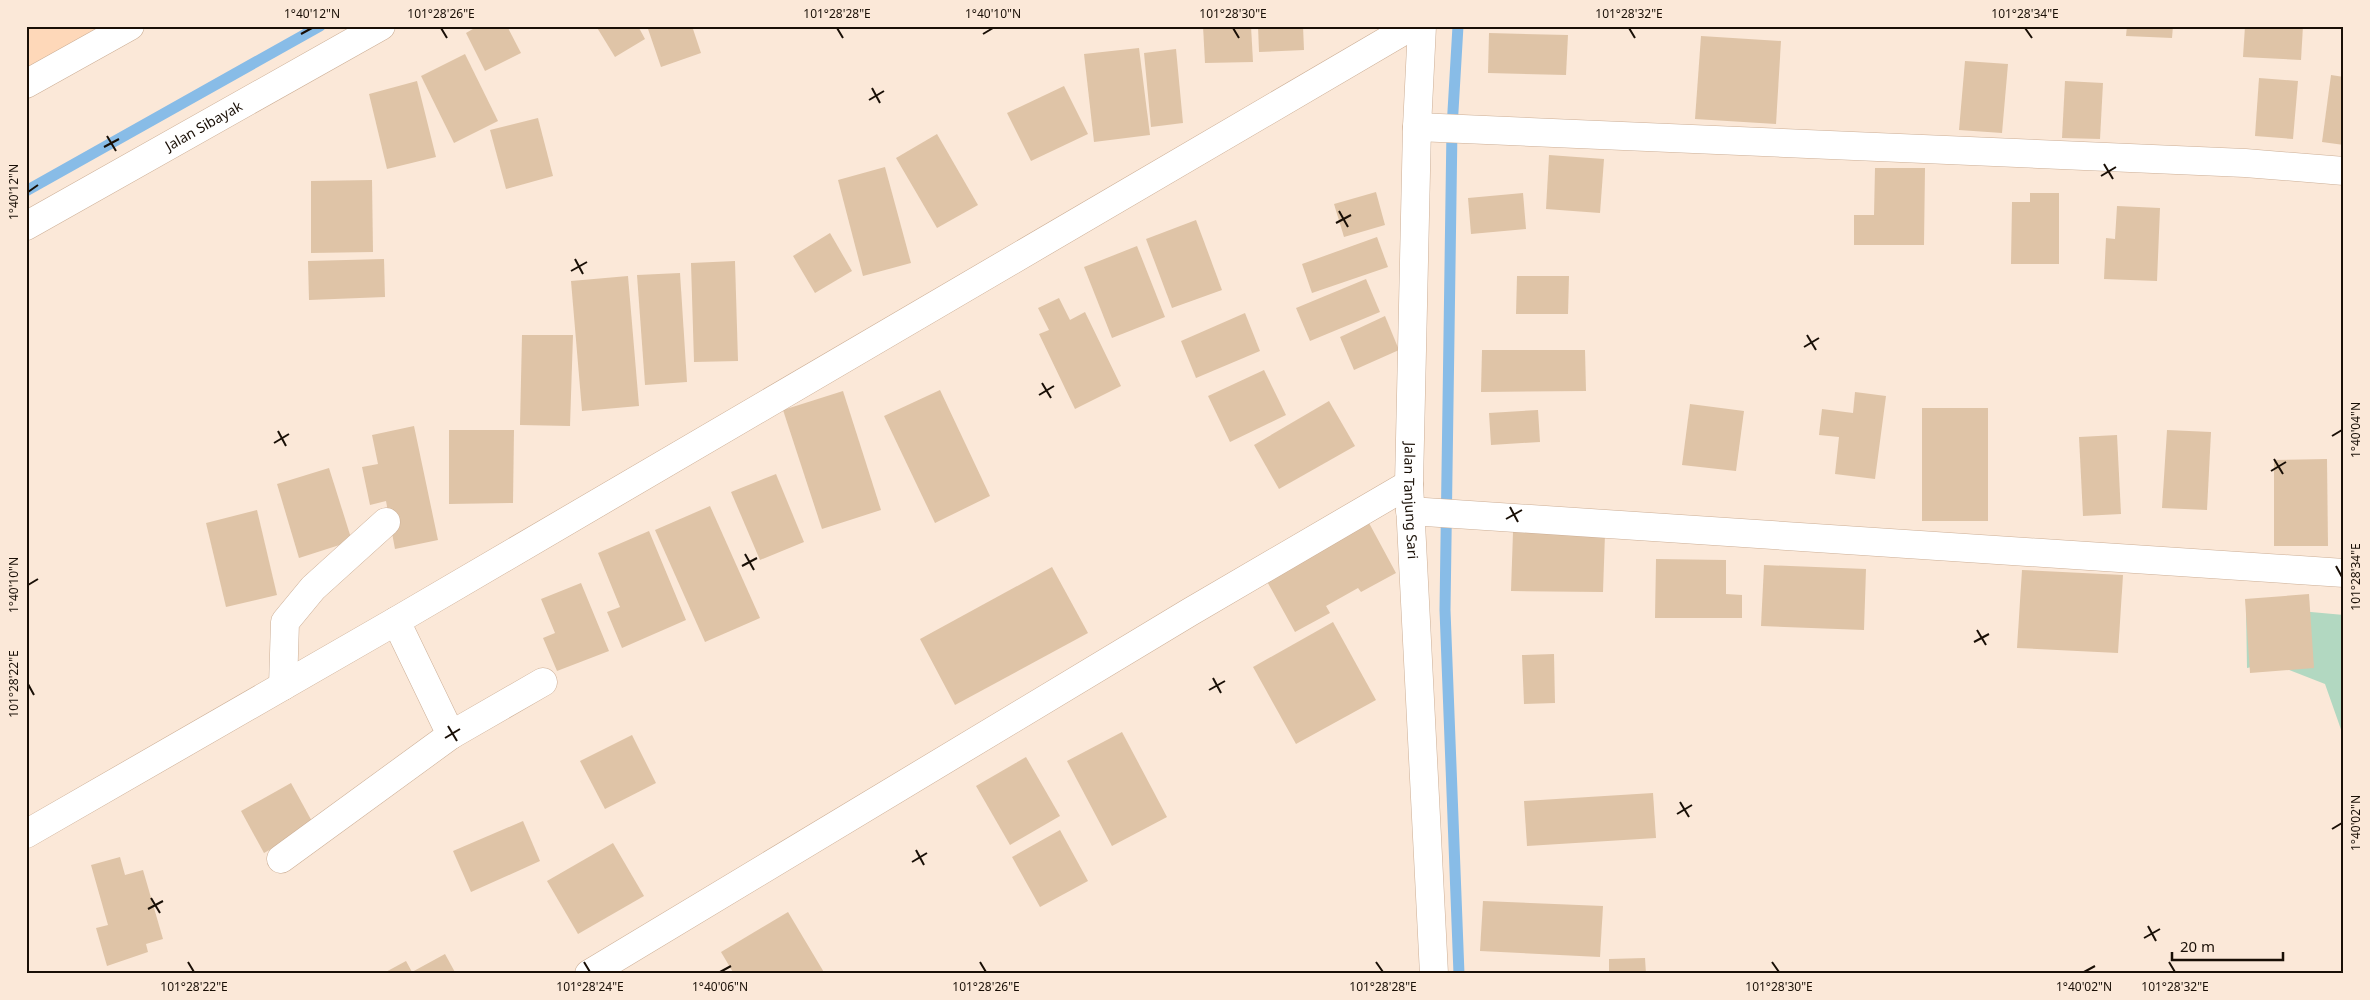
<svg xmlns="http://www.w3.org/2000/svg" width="2370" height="1000" font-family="'Noto Sans',sans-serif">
  <rect width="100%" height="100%" fill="#fbe8d8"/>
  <path fill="#fed8b9" d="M 26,26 L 110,26 L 26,74 Z"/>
  <path fill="#b2d8c1" d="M 2246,606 L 2344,615 L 2344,738 L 2325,684 L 2271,663 L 2247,668 Z"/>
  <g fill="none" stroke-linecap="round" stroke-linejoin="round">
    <g stroke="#88bce7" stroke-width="11">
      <path d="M 1458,26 L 1452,128 L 1445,610 L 1459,974"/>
      <path d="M 26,191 L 320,26"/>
    </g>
  </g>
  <g fill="#dfc4a7">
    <path d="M 478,26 L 507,26 L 521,53 L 485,71 L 466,33 Z"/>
    <path d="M 596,26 L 638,26 L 645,39 L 615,57 Z"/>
    <path d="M 647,26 L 692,26 L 701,53 L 661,67 Z"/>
    <path d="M 1203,26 L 1251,26 L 1253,62 L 1205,63 Z"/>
    <path d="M 1258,26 L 1303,26 L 1304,50 L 1259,52 Z"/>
    <path d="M 2013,26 L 2064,26 L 2064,29 Z"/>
    <path d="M 2127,26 L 2173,26 L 2172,38 L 2126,36 Z"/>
    <path d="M 2245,26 L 2303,26 L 2301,60 L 2243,57 Z"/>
    <path d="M 1489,33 L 1568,35 L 1566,75 L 1488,73 Z"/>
    <path d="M 1701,36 L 1781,41 L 1776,124 L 1695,119 Z"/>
    <path d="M 1139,48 L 1150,135 L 1094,142 L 1084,54 Z"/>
    <path d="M 1176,49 L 1183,123 L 1151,127 L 1144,53 Z"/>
    <path d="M 465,54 L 498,121 L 454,143 L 421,76 Z"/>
    <path d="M 1965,61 L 2008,64 L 2002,133 L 1959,130 Z"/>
    <path d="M 2331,75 L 2344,77 L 2344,145 L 2322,142 Z"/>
    <path d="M 2259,78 L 2298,81 L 2293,139 L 2255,136 Z"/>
    <path d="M 417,81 L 436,157 L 387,169 L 369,94 Z"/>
    <path d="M 2065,81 L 2103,83 L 2100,139 L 2062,138 Z"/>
    <path d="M 1064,86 L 1088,134 L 1031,161 L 1007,113 Z"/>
    <path d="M 538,118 L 553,176 L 506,189 L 490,130 Z"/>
    <path d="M 937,134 L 978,205 L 937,228 L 896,158 Z"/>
    <path d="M 1549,155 L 1604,159 L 1600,213 L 1546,209 Z"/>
    <path d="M 885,167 L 911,263 L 863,276 L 838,180 Z"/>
    <path d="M 1875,168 L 1925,168 L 1924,245 L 1854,245 L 1854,215 L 1874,215 Z"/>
    <path d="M 372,180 L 373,252 L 311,253 L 311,181 Z"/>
    <path d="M 1376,192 L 1385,225 L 1344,237 L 1334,204 Z"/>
    <path d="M 1523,193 L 1526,229 L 1471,234 L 1468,198 Z"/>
    <path d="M 2030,193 L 2059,193 L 2059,264 L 2011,264 L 2012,202 L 2030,202 Z"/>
    <path d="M 2117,206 L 2160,208 L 2157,281 L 2104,279 L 2106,238 L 2115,239 Z"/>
    <path d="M 1196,220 L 1222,290 L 1172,308 L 1146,239 Z"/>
    <path d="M 830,233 L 852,271 L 815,293 L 793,256 Z"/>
    <path d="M 1377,237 L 1388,267 L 1312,293 L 1302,264 Z"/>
    <path d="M 1137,246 L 1165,317 L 1112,338 L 1084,267 Z"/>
    <path d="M 384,259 L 385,297 L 309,300 L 308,261 Z"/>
    <path d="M 735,261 L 738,361 L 694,362 L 691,263 Z"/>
    <path d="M 680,273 L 687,382 L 645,385 L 637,275 Z"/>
    <path d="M 628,276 L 639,406 L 582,411 L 571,281 Z"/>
    <path d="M 1517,276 L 1569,276 L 1568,314 L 1516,314 Z"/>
    <path d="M 1366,279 L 1380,312 L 1310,341 L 1296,308 Z"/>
    <path d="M 1059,298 L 1070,320 L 1085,312 L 1121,386 L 1075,409 L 1039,334 L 1049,330 L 1038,308 Z"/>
    <path d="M 1245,313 L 1260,351 L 1196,378 L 1181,341 Z"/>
    <path d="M 1385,316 L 1399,350 L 1354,370 L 1340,337 Z"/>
    <path d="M 522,335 L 573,335 L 570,426 L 520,425 Z"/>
    <path d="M 1482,350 L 1585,350 L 1586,391 L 1481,392 Z"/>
    <path d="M 1264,370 L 1286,415 L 1230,442 L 1208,396 Z"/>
    <path d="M 940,390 L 990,496 L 935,523 L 884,416 Z"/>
    <path d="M 843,391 L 881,510 L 822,529 L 783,410 Z"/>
    <path d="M 1855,392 L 1886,396 L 1875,479 L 1835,474 L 1839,437 L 1819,435 L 1822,409 L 1853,413 Z"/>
    <path d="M 1329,401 L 1355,446 L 1279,489 L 1254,445 Z"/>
    <path d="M 1690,404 L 1744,411 L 1736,471 L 1682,465 Z"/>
    <rect x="1922" y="408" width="66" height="113"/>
    <path d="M 1538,410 L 1540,442 L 1491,445 L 1489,413 Z"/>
    <path d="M 414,426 L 438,540 L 395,549 L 386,501 L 370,505 L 362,467 L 378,464 L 372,435 Z"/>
    <path d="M 449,430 L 514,430 L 513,503 L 449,504 Z"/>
    <path d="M 2167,430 L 2211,432 L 2207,510 L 2162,508 Z"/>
    <path d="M 2117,435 L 2121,514 L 2083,516 L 2079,437 Z"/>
    <path d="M 2327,459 L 2328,546 L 2274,546 L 2274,460 Z"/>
    <path d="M 329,468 L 352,541 L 299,558 L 277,484 Z"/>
    <path d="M 776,474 L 804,542 L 760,560 L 731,492 Z"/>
    <path d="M 710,506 L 760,618 L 705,642 L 655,530 Z"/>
    <path d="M 257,510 L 277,595 L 226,607 L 206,523 Z"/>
    <path d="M 1369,523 L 1396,573 L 1361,592 L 1358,588 L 1326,606 L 1330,613 L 1295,632 L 1264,576 Z"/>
    <path d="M 649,531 L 686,620 L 622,648 L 607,612 L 620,607 L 598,553 Z"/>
    <path d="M 1513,532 L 1605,534 L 1603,592 L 1511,591 Z"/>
    <path d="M 1656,559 L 1726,560 L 1726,594 L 1742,595 L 1742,618 L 1655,618 Z"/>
    <path d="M 1764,565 L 1866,569 L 1864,630 L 1761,626 Z"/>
    <path d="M 1052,567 L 1088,633 L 955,705 L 920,639 Z"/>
    <path d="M 2022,570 L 2123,575 L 2118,653 L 2017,648 Z"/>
    <path d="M 581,583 L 609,651 L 557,671 L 543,638 L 555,633 L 541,599 Z"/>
    <path d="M 2309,594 L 2314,668 L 2250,673 L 2245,599 Z"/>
    <path d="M 1333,622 L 1376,700 L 1296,744 L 1253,667 Z"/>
    <path d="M 1554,654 L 1555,703 L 1524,704 L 1522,655 Z"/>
    <path d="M 1122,732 L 1167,817 L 1112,846 L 1067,761 Z"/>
    <path d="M 632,735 L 656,783 L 605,809 L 580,761 Z"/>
    <path d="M 1026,757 L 1060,816 L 1010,845 L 976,786 Z"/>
    <path d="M 291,783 L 314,825 L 264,853 L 241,811 Z"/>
    <path d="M 1653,793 L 1656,838 L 1527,846 L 1524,801 Z"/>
    <path d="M 523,821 L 540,861 L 471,892 L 453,851 Z"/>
    <path d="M 1060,830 L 1088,881 L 1040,907 L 1012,857 Z"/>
    <path d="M 613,843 L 644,896 L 578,934 L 547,881 Z"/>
    <path d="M 120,857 L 125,875 L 143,870 L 163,939 L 146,944 L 148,952 L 107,966 L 96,928 L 108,925 L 91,865 Z"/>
    <path d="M 1483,901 L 1603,906 L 1600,957 L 1480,951 Z"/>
    <path d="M 788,912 L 825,974 L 734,974 L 721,952 Z"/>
    <path d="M 445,954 L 456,974 L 382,974 L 406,961 L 412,972 Z"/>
    <path d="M 1645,958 L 1646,974 L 1609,974 L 1609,959 Z"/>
    <path d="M 1598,971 L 1598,974 L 1562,974 L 1562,972 Z"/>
  </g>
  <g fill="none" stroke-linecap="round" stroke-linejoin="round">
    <g stroke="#ccae95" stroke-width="29">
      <g id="minor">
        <path id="s1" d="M 1422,26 L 1417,127 L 1409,484 L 1434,974"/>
        <path d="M 26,84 L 130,26"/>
        <path d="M 1417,127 L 2245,163 L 2344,171"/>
        <path id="s2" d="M 26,226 L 381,26"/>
        <path d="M 1410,511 L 2344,573"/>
        <path d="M 283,686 L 285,622 L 313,588 L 386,522"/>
        <path d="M 451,735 L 543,682"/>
        <path d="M 26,834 L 396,621 L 1412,26"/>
        <path d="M 281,859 L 451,735 L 396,621"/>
        <path d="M 589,974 L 1190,612 L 1409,484"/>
      </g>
    </g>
    <use href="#minor" stroke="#fff" stroke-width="28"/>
  </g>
  <path fill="none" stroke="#190f06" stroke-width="2" d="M 441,28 L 447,38M 837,28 L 843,38M 1233,28 L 1239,38M 1629,28 L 1635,38M 2025,28 L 2032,38M 301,34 L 312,28M 983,34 L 993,28M 872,88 L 880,103M 869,100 L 884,91M 107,136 L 116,151M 104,147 L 119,139M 2104,164 L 2113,179M 2101,176 L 2116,167M 28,192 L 38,185M 1339,211 L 1348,227M 1336,223 L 1351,215M 575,259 L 583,274M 571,271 L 587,262M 1807,335 L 1816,350M 1804,347 L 1819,338M 1042,383 L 1051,398M 1039,395 L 1054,386M 278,431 L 286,446M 2332,436 L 2342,430M 274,443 L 289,434M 2274,459 L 2283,474M 2271,471 L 2286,462M 1510,507 L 1518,522M 1506,519 L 1522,510M 745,554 L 754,570M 742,566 L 757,558M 2336,566 L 2342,577M 28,585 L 38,579M 1977,630 L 1986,645M 1974,642 L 1989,634M 1213,678 L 1221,693M 28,684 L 34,695M 1209,690 L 1225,681M 448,726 L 457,741M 445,738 L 460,729M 1680,802 L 1689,817M 1677,814 L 1692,805M 2332,829 L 2342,823M 916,850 L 924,865M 912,862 L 927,853M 151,898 L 160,913M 148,909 L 163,901M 2148,926 L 2156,941M 2144,938 L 2160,929M 188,962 L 194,972M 584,962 L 590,972M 980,962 L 986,972M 1376,962 L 1383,972M 1772,962 L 1779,972M 2169,962 L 2175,972M 720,972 L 731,966M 2084,972 L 2095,966"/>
  <g text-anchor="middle" stroke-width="4" stroke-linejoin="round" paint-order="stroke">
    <g font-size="14" fill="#190f06" stroke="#fbe8d8">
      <text dy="5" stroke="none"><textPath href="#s2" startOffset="204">Jalan Sibayak</textPath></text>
      <text dy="5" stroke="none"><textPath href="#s1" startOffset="475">Jalan Tanjung Sari</textPath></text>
    </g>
  </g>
  <rect width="2370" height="1000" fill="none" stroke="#fbe8d8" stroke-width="55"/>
  <path d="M2172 952v8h111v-8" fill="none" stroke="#190f06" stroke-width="2.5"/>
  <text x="2180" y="952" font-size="15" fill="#190f06" stroke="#fbe8d8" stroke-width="4" paint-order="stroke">20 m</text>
  <rect x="28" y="28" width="2314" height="944" fill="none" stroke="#190f06" stroke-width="2"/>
  <g font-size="12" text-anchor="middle" fill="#190f06">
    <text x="312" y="18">1°40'12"N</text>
    <text x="441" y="18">101°28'26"E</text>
    <text x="837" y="18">101°28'28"E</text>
    <text x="993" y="18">1°40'10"N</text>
    <text x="1233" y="18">101°28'30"E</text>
    <text x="1629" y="18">101°28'32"E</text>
    <text x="2025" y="18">101°28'34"E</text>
    <text transform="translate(14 192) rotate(-90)" y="4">1°40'12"N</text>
    <text transform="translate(2356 430) rotate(-90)" y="4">1°40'04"N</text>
    <text transform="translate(2356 577) rotate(-90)" y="4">101°28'34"E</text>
    <text transform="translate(14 585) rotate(-90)" y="4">1°40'10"N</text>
    <text transform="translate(14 684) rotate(-90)" y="4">101°28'22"E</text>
    <text transform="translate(2356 823) rotate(-90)" y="4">1°40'02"N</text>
    <text x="194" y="991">101°28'22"E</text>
    <text x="590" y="991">101°28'24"E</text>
    <text x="720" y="991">1°40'06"N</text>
    <text x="986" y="991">101°28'26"E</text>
    <text x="1383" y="991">101°28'28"E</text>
    <text x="1779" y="991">101°28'30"E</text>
    <text x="2084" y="991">1°40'02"N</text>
    <text x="2175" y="991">101°28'32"E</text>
  </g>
</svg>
